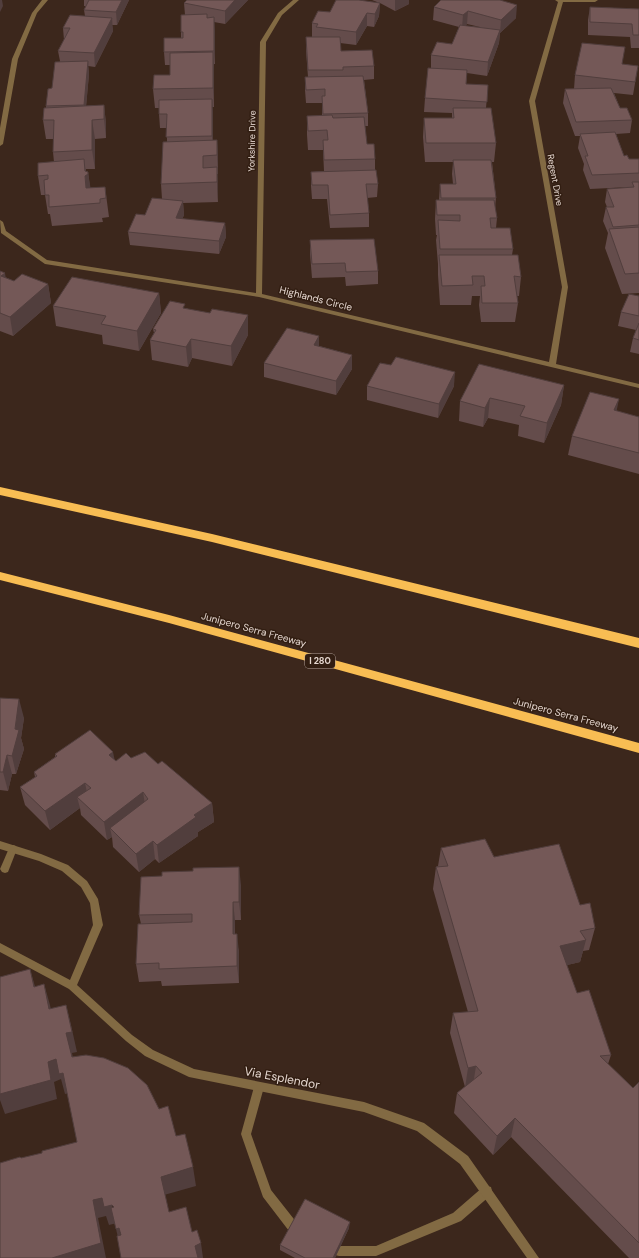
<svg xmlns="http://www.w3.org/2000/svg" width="639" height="1258" font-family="'DM Sans',sans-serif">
  <rect width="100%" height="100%" fill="#3c271c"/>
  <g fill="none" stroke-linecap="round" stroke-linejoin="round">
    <g fill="#826a43" fill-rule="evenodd">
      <path d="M 13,845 L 16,846 L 17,849 L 8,872 L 5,873 L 2,872 L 0,869 L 10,846 Z"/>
      <path d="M 259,1082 L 263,1084 L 264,1087 L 251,1134 L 271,1190 L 297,1223 L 298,1227 L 297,1231 L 293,1232 L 289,1231 L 263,1197 L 241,1134 L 254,1087 L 255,1084 Z"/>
      <path d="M 487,1186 L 491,1187 L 492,1191 L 491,1195 L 461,1221 L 376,1256 L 339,1256 L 335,1255 L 334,1251 L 335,1247 L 339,1246 L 376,1246 L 453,1213 L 483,1187 Z"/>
    </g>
    <g fill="#826a43" fill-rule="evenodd">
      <path d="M 42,0 L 48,0 L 37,13 L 18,59 L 3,144 L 0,146 L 0,128 L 12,59 L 32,13 Z"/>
      <path d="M 293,0 L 299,0 L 282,15 L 266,42 L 262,294 L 549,362 L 562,287 L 529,101 L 558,2 L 555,0 L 598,0 L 595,2 L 563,2 L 535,101 L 568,287 L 556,364 L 639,384 L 639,388 L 259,297 L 45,264 L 1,233 L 0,220 L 3,222 L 6,231 L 47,260 L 256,293 L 260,42 L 278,13 Z"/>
      <path d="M 0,841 L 41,854 L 68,865 L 87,881 L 98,899 L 103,925 L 77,985 L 132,1035 L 153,1050 L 194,1069 L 364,1102 L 424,1123 L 468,1156 L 539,1258 L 527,1258 L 460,1164 L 417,1131 L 364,1112 L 189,1077 L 145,1056 L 126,1041 L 69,989 L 0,952 L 0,943 L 70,980 L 93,925 L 90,903 L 81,887 L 62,871 L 39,861 L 0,849 Z"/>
    </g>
    <g fill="#f8bd53" fill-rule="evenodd">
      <path d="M 0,487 L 212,534 L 639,638 L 639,648 L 212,542 L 0,495 Z"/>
      <path d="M 0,572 L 169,615 L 639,743 L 639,753 L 169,623 L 0,580 Z"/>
    </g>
  </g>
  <g fill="#644c4b" fill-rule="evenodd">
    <path d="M 84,0 L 129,0 L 117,25 L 112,25 L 113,31 L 95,67 L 88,66 L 89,74 L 86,106 L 104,105 L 106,124 L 106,138 L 95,139 L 95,169 L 86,169 L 86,171 L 88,172 L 90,188 L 105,187 L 109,217 L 102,218 L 103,222 L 52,226 L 50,214 L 48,214 L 45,195 L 41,195 L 38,176 L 54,162 L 53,152 L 53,139 L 46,139 L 43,120 L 46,108 L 46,106 L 52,88 L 60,61 L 58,51 L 64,40 L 63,28 L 85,16 L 84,10 L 86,6 L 84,6 Z"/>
    <path d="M 187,0 L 248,0 L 225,24 L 214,22 L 215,64 L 214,64 L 214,107 L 212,107 L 213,140 L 217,140 L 218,160 L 218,174 L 217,174 L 218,202 L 183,203 L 184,215 L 182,219 L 225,223 L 226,237 L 219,254 L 130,245 L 128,232 L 145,215 L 162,199 L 161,184 L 167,142 L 167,128 L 160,128 L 159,114 L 159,108 L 155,108 L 153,89 L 170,75 L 170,65 L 165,65 L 164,52 L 181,38 L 181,32 L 185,15 L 184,3 Z"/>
    <path d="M 372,0 L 409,0 L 409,4 L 395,11 L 380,3 L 379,16 L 374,27 L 367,26 L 356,45 L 340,43 L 341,51 L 374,66 L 374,79 L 364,80 L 368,113 L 368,126 L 365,126 L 367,144 L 375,159 L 375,170 L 378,184 L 377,197 L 367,198 L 369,213 L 369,227 L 330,228 L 327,199 L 312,199 L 311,186 L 311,172 L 324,171 L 323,150 L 308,150 L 307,135 L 307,116 L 322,116 L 322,103 L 306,103 L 305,90 L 305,77 L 308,77 L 306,51 L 306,37 L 316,37 L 312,37 L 312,23 L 330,12 L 377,2 Z"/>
    <path d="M 441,0 L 516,18 L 500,33 L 499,43 L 487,76 L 467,73 L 466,84 L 488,85 L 486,108 L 496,143 L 494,162 L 492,162 L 496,198 L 495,208 L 497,218 L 496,228 L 513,249 L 512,255 L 521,277 L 519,296 L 517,296 L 518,303 L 515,322 L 481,322 L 479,305 L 480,296 L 472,296 L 471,305 L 440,305 L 438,275 L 438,264 L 436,240 L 437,235 L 436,235 L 435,219 L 436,200 L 439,200 L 440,184 L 453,184 L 452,174 L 453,162 L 425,162 L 423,137 L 424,118 L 452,118 L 452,113 L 424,112 L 425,98 L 431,68 L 431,55 L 452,44 L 459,27 L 433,20 L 434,7 ZM 467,24 L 480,27 L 465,26 Z"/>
    <path d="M 590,7 L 639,9 L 639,48 L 631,48 L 630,37 L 588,35 L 588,20 Z"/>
    <path d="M 622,64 L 638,66 L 633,95 L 614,93 L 620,108 L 632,120 L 630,133 L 616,134 L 624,156 L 629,159 L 639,159 L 639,293 L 622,294 L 605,248 L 608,233 L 603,221 L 606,207 L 607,207 L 605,202 L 607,189 L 631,187 L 590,189 L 583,170 L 584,164 L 578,148 L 580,136 L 575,136 L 563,103 L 565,89 L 574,89 L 575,75 Z"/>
    <path d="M 310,240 L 378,271 L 378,284 L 346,286 L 345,277 L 312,278 L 310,254 Z"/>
    <path d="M 0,271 L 5,273 L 5,277 L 14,281 L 48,284 L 51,303 L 13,336 L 0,331 Z"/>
    <path d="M 159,293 L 161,313 L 139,351 L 103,344 L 102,335 L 56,326 L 53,306 Z"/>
    <path d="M 639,296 L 639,354 L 630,352 L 633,338 L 636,330 L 618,326 L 621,312 Z"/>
    <path d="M 186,308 L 248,335 L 232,366 L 192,358 L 188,367 L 152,360 L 150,340 L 154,333 L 153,329 Z"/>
    <path d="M 319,346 L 352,355 L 352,369 L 336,395 L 264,377 L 264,363 Z"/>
    <path d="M 564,385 L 561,405 L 544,443 L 518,436 L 519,425 L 488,418 L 483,427 L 459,421 L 460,401 Z"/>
    <path d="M 367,386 L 454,386 L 438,418 L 367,400 Z"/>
    <path d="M 616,411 L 639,417 L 639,474 L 568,455 L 572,436 Z"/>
    <path d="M 0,698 L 24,718 L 21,738 L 24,749 L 16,774 L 12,774 L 8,791 L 0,790 Z"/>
    <path d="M 55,754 L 115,761 L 116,761 L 131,758 L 158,764 L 212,803 L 214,822 L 198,832 L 198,836 L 159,863 L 155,859 L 139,872 L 113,847 L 112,837 L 107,840 L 81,815 L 80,808 L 50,830 L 25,805 L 20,787 L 35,777 L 34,772 L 55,757 Z"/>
    <path d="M 441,848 L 494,857 L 580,905 L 595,928 L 589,950 L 583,951 L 580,962 L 567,965 L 577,993 L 611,1055 L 608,1064 L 633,1088 L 639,1082 L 639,1258 L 629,1258 L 511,1137 L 493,1155 L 454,1113 L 457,1093 L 465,1087 L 450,1033 L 453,1013 L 468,1012 L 433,889 L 436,867 L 438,866 Z"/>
    <path d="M 241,885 L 241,920 L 235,920 L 235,934 L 239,952 L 239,983 L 162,986 L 161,981 L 139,982 L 136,964 L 141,924 L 139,915 Z"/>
    <path d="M 349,1228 L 335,1258 L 295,1258 L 280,1250 L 280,1245 Z"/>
  </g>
  <g fill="#513e3d">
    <path d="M 0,0 L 2,0 L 3,6 L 0,12 Z"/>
    <path d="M 122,0 L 129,0 L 117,25 L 116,12 Z"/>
    <path d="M 235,0 L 248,0 L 225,24 L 225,11 Z"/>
    <path d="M 395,0 L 409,0 L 409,4 L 395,11 Z"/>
    <path d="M 380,3 L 379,16 L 374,27 L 375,14 Z"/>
    <path d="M 517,5 L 516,18 L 500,33 L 501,20 Z"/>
    <path d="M 468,11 L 467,24 L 462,28 L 463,15 Z"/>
    <path d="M 367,13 L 367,26 L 356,45 L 356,32 Z"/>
    <path d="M 214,17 L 215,31 L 215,64 L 214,51 Z"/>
    <path d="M 112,18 L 113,31 L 95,67 L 94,53 Z"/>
    <path d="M 500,30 L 499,43 L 487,76 L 488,62 Z"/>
    <path d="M 213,52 L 214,70 L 214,107 L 213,88 Z"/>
    <path d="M 88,61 L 89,74 L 85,119 L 84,105 Z"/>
    <path d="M 212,99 L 213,112 L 213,150 L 212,136 Z"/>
    <path d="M 104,105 L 106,124 L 106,138 L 104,119 Z"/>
    <path d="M 92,120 L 95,139 L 95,169 L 92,150 Z"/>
    <path d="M 217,140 L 218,160 L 218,174 L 217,155 Z"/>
    <path d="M 84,159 L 86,175 L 88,172 L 91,191 L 86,188 Z"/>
    <path d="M 217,167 L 218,187 L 218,202 L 217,182 Z"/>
    <path d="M 183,201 L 184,215 L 177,232 L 176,218 Z"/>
    <path d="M 225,223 L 226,237 L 219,254 L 219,241 Z"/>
    <path d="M 5,273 L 8,293 L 1,276 Z"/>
    <path d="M 48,284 L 51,303 L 13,336 L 10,317 Z"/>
    <path d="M 159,293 L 161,313 L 139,351 L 137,331 Z"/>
    <path d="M 248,315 L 248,335 L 232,366 L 231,346 Z"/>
    <path d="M 319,336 L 319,350 L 314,345 Z"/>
    <path d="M 191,339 L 192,358 L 188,367 L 186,347 Z"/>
    <path d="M 352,355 L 352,369 L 336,395 L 336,381 Z"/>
    <path d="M 455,372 L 454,386 L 438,418 L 439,404 Z"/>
    <path d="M 564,385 L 561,405 L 544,443 L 547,423 Z"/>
    <path d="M 490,398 L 488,418 L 483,427 L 485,408 Z"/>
    <path d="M 619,399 L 615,419 L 614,410 Z"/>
    <path d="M 19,699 L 24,718 L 21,738 L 24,749 L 16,774 L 12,756 Z"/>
    <path d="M 113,752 L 117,771 L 109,755 Z"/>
    <path d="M 7,755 L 12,774 L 8,791 L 3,772 Z"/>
    <path d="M 85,783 L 89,802 L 77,797 L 80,808 L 50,830 L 45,811 Z"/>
    <path d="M 143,792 L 146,811 L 110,828 L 112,837 L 107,840 L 104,822 Z"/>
    <path d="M 212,803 L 214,822 L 198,832 L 198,836 L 159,863 L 157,845 L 194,815 Z"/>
    <path d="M 153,841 L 155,859 L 139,872 L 136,854 Z"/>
    <path d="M 239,867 L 241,885 L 241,920 L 239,902 Z"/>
    <path d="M 233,902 L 235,920 L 234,952 L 233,934 Z"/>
    <path d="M 237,934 L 239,952 L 239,983 L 237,966 Z"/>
    <path d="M 586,940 L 580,962 L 555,968 L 560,946 Z"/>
    <path d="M 30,969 L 36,990 L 34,987 Z"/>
    <path d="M 44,984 L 50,1005 L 55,1029 L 49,1009 Z"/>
    <path d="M 66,1005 L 71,1025 L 77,1052 L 72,1053 L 77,1077 L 66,1033 Z"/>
    <path d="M 56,1059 L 63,1073 L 69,1093 L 65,1094 L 61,1079 L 54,1082 L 57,1099 L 5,1114 L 0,1100 L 0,1090 L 48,1062 Z"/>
    <path d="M 476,1066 L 473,1085 L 465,1088 L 468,1068 Z"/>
    <path d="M 515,1118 L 511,1137 L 493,1155 L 497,1136 Z"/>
    <path d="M 193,1167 L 196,1186 L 164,1195 L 161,1177 Z"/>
    <path d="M 102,1198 L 112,1205 L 117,1223 L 109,1225 L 106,1216 L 98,1218 L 106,1258 L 52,1258 L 93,1200 Z"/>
    <path d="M 350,1222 L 349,1228 L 335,1258 L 333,1258 Z"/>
    <path d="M 119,1228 L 123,1245 L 120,1246 L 116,1229 Z"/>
    <path d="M 201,1243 L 203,1258 L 197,1258 L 195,1246 Z"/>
  </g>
  <g fill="#745857" stroke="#513e3d">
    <path d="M 89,0 L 122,0 L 116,12 L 84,10 Z"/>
    <path d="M 187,0 L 235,0 L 225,11 L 184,3 Z"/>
    <path d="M 336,0 L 359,0 L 380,3 L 375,14 L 367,13 L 356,32 L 316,27 L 318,24 L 312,23 L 318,11 L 330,12 Z"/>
    <path d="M 441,0 L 500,0 L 517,5 L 501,20 L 468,11 L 463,15 L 434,7 Z"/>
    <path d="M 590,7 L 639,9 L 639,35 L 633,35 L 632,24 L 590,22 Z"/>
    <path d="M 207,14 L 207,18 L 214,17 L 214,51 L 164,52 L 164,38 L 183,38 L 183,32 L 181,32 L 181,15 Z"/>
    <path d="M 70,15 L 112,18 L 94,53 L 58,51 L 70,28 L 63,28 Z"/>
    <path d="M 460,25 L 500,30 L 488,62 L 431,55 L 437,42 L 452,44 Z"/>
    <path d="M 306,37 L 340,37 L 341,51 L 372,50 L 374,66 L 343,67 L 343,70 L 308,70 Z"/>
    <path d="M 582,43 L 625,47 L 622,64 L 638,66 L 635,82 L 575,75 Z"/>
    <path d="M 213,52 L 213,88 L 153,89 L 154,75 L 170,75 L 170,53 Z"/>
    <path d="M 88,61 L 84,105 L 46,106 L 48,89 L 52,88 L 55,62 Z"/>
    <path d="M 428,68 L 467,70 L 466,84 L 488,85 L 487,102 L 425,98 Z"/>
    <path d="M 363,76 L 368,113 L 323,114 L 322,96 L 325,96 L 325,89 L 306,90 L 305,77 Z"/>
    <path d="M 611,88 L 620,108 L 627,108 L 632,120 L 576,122 L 565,89 Z"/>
    <path d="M 212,99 L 212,136 L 166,137 L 167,114 L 159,114 L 159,100 Z"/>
    <path d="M 104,105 L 104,119 L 92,120 L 92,150 L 53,152 L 54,120 L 43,120 L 44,108 Z"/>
    <path d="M 453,108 L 491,108 L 496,143 L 426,143 L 424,118 L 454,118 Z"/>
    <path d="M 332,115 L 333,118 L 364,117 L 367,144 L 374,144 L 375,159 L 324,160 L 323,140 L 328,140 L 327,130 L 308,131 L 307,116 Z"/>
    <path d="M 615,132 L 624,156 L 627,155 L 629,159 L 639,159 L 639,173 L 592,175 L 585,156 L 588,156 L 580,134 Z"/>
    <path d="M 217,140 L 217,155 L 203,156 L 203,168 L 217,167 L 217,182 L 161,184 L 163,142 Z"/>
    <path d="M 84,159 L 85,171 L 88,172 L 88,174 L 85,176 L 86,188 L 105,187 L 106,198 L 100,199 L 100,203 L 49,207 L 49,195 L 45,195 L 44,180 L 48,179 L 48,175 L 38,176 L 38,163 Z"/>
    <path d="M 453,160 L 491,160 L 496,198 L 441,198 L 440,184 L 456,184 Z"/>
    <path d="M 376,170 L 378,184 L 366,184 L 369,213 L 330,215 L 328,185 L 312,185 L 311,172 Z"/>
    <path d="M 632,182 L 639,182 L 639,225 L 613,227 L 606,207 L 614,207 L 607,189 L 634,187 Z"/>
    <path d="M 152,198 L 183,201 L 176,218 L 225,223 L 219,241 L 128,232 L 136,214 L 145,215 Z"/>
    <path d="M 436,200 L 494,200 L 497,218 L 490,218 L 491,228 L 510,228 L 513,249 L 440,249 L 438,220 L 460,221 L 460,215 L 437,215 Z"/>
    <path d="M 639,227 L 639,273 L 625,274 L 609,229 Z"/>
    <path d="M 374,239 L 378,271 L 346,272 L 345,263 L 312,264 L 310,240 Z"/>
    <path d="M 439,255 L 518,255 L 521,277 L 514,276 L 518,303 L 482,303 L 481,286 L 485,286 L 484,276 L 472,276 L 473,285 L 442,286 Z"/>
    <path d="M 0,271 L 5,273 L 1,276 L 14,281 L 22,274 L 48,284 L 10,317 L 0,313 Z"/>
    <path d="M 72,277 L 159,293 L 137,331 L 101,324 L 106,316 L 53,306 Z"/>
    <path d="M 629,294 L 639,296 L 639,316 L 621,312 Z"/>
    <path d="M 170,301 L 185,304 L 183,308 L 210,313 L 212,309 L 248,315 L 231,346 L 191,339 L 186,347 L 150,340 L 156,330 L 153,329 Z"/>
    <path d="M 639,323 L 639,340 L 633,338 Z"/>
    <path d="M 287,328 L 319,336 L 314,345 L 352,355 L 336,381 L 264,363 Z"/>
    <path d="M 396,357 L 455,372 L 439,404 L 367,386 L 380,363 L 391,365 Z"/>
    <path d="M 479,364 L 564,385 L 547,423 L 520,416 L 525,406 L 490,398 L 485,408 L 460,401 Z"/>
    <path d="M 590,392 L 619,399 L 614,410 L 639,417 L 639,453 L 572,436 Z"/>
    <path d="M 0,698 L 19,699 L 15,729 L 19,730 L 12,756 L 7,755 L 3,772 L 0,772 Z"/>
    <path d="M 90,730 L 113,752 L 109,755 L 116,761 L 126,753 L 131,758 L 145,752 L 158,764 L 162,761 L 212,803 L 194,815 L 196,817 L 157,845 L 153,841 L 136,854 L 110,828 L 148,799 L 143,792 L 104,822 L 77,797 L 91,788 L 85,783 L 45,811 L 20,787 L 37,776 L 34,772 L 57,756 L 55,754 Z"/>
    <path d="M 485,839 L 494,857 L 559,844 L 580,905 L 590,903 L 595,928 L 580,931 L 586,940 L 560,946 L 577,993 L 589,990 L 611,1055 L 600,1056 L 633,1088 L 639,1082 L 639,1243 L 515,1118 L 497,1136 L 457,1093 L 482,1073 L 476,1066 L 468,1068 L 453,1013 L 478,1011 L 436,867 L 448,866 L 441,848 Z"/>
    <path d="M 239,867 L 239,902 L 233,902 L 233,934 L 237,934 L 237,966 L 159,969 L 159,963 L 136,964 L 138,924 L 192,922 L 192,914 L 139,915 L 141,877 L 162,876 L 162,872 L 193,871 L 193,868 Z"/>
    <path d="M 30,969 L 34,987 L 44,984 L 49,1009 L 66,1005 L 72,1032 L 66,1033 L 72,1057 L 86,1055 L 104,1058 L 128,1068 L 147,1085 L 159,1109 L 168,1106 L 176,1136 L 185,1134 L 193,1167 L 161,1177 L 169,1212 L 186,1207 L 192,1232 L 197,1230 L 201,1243 L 195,1246 L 198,1258 L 121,1258 L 117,1236 L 121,1235 L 119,1228 L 116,1229 L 111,1208 L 114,1207 L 112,1205 L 104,1207 L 102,1198 L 93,1200 L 101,1243 L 52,1258 L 0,1258 L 0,1163 L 20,1157 L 21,1158 L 42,1153 L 42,1151 L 77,1142 L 63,1073 L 59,1074 L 56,1059 L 48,1062 L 51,1080 L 0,1094 L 0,977 Z"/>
    <path d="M 305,1199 L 350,1222 L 333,1258 L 305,1258 L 280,1245 Z"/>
  </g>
  <g text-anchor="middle" stroke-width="3" stroke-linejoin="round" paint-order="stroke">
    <g font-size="9" fill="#e6d8d1" stroke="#321e12">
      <text transform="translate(252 141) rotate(-89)" y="3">Yorkshire Drive</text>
      <text transform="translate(555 180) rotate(80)" y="3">Regent Drive</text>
    </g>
    <rect fill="#321e12" stroke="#b0a098" stroke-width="1" x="305" y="654" width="30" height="14" rx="3"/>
    <g font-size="9" font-weight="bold" fill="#e6d8d1">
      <text x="320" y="664">I 280</text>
    </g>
    <g font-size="10" fill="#e6d8d1" stroke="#321e12">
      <text transform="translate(316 298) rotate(14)" y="4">Highlands Circle</text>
      <text transform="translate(254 629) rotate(15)" y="4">Junipero Serra Freeway</text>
      <text transform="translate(566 714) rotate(15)" y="4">Junipero Serra Freeway</text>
    </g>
    <g font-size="12" fill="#e6d8d1" stroke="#321e12">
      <text transform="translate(282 1078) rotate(11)" y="4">Via Esplendor</text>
    </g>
  </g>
</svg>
